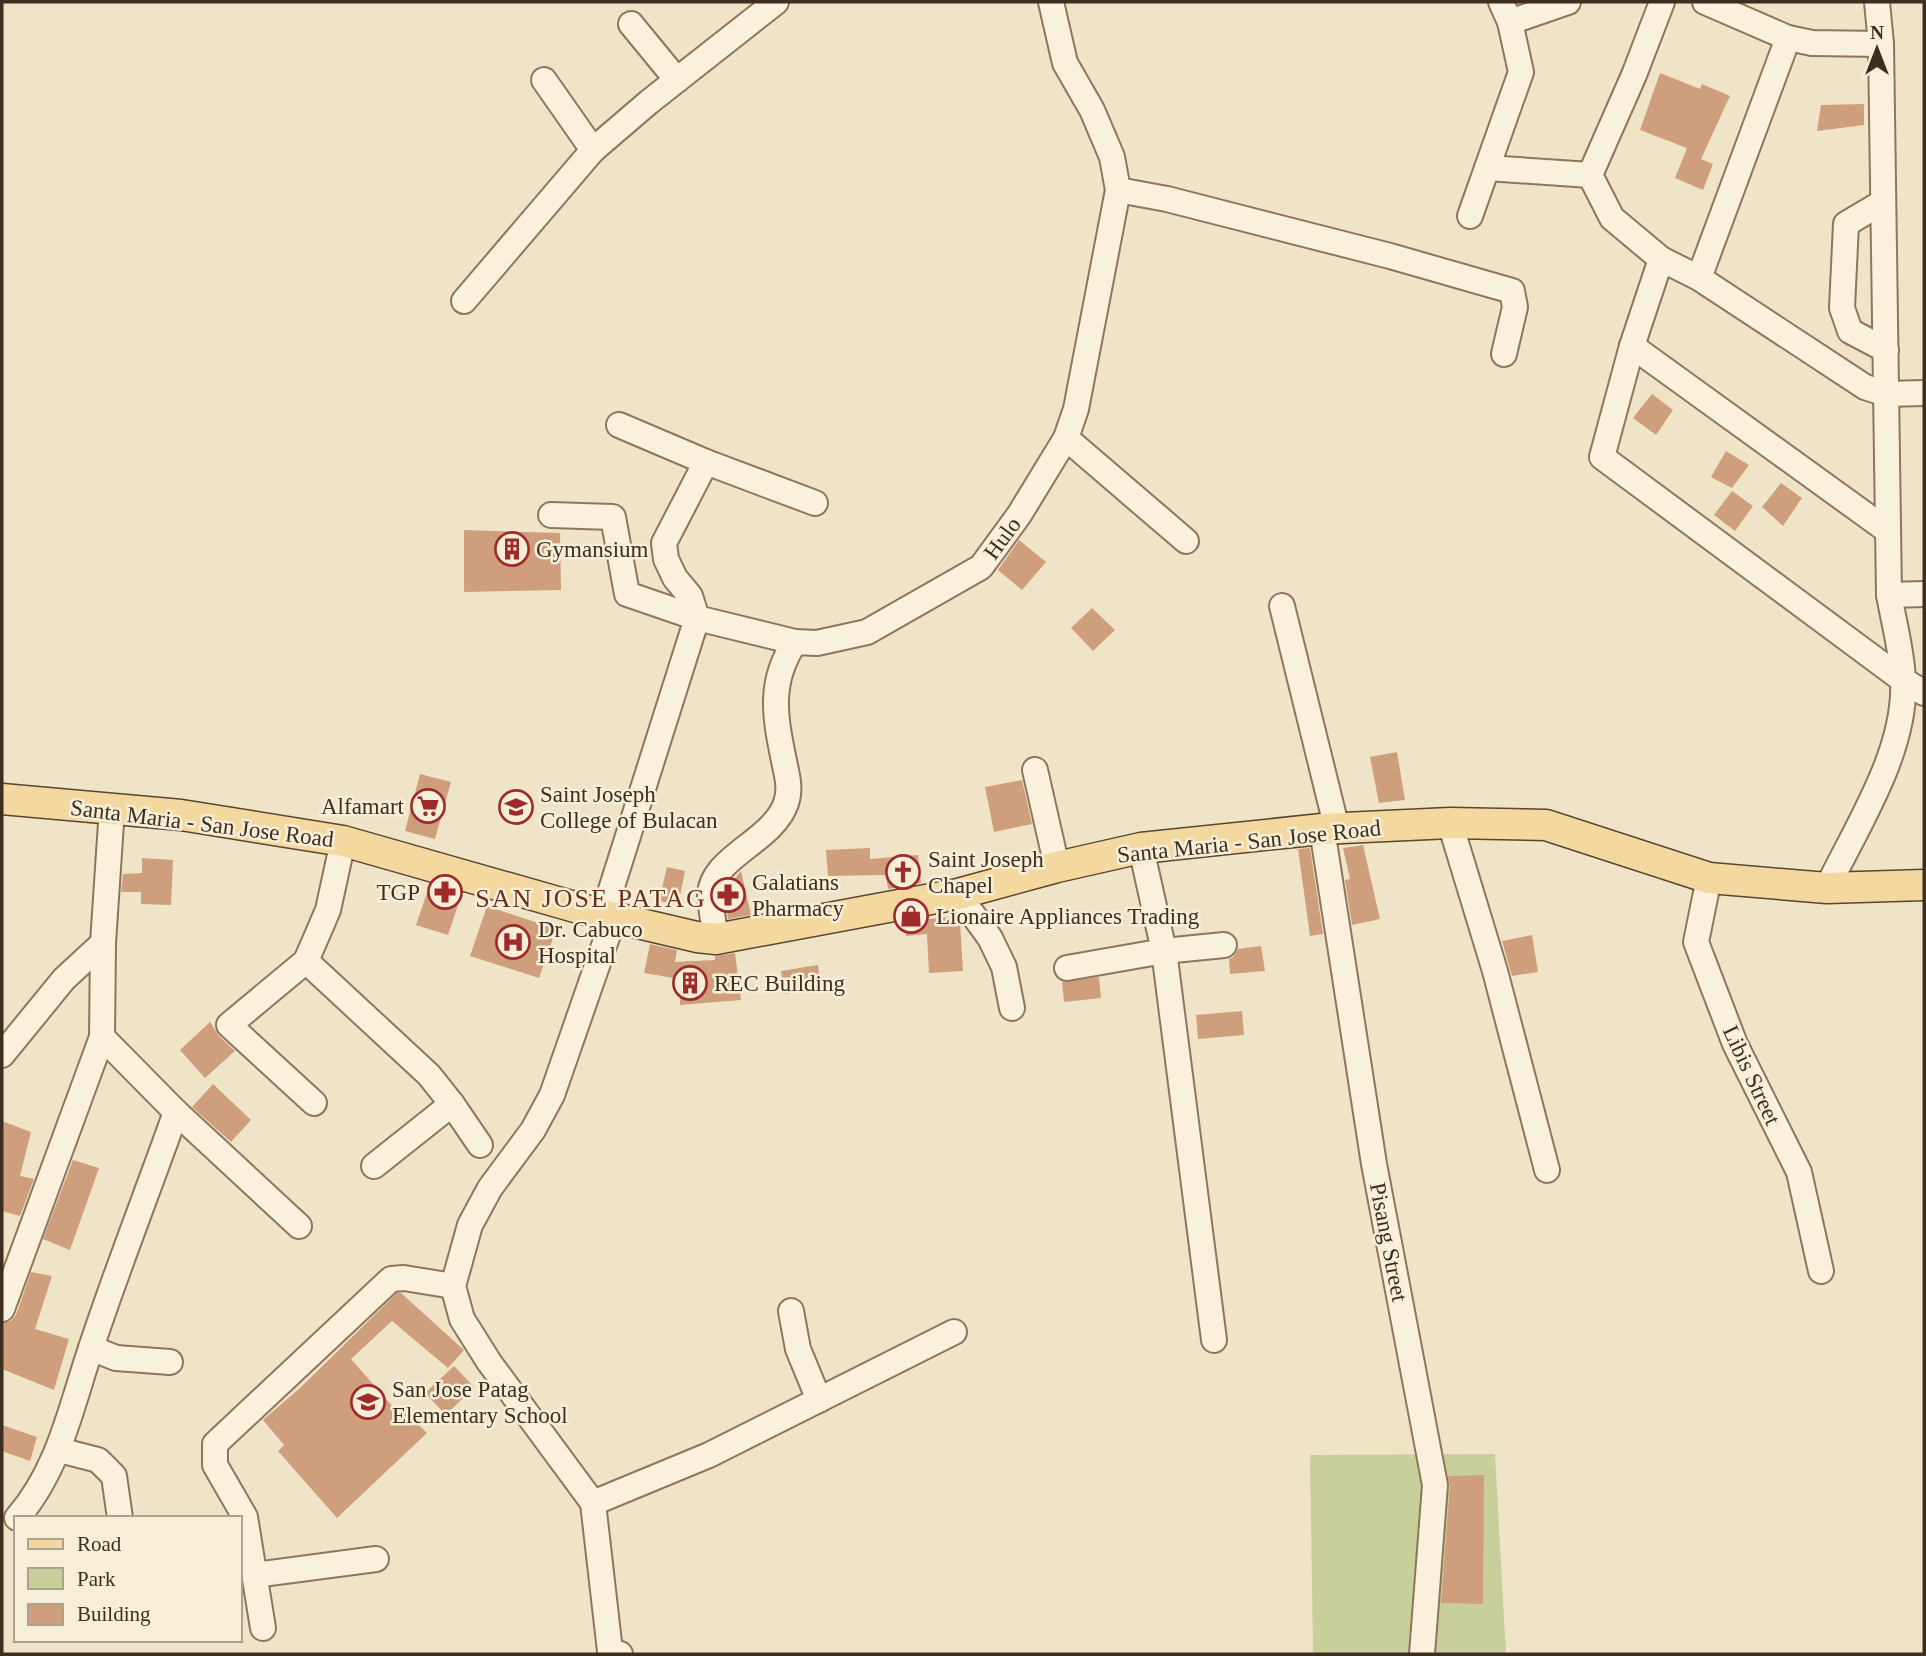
<svg xmlns="http://www.w3.org/2000/svg" width="1926" height="1656" font-family="Georgia,serif">
  <rect width="100%" height="100%" fill="#f0e4c8"/>
  <path fill="#c9cf9b" d="M 1495,1454 L 1506,1654 L 1313,1654 L 1310,1455 Z"/>
  <g fill="#cf9f7d">
    <path d="M 1660,73 L 1700,89 L 1702,84 L 1730,96 L 1701,159 L 1713,164 L 1703,190 L 1675,178 L 1687,148 L 1640,130 Z"/>
    <path d="M 1864,104 L 1864,125 L 1817,131 L 1821,105 Z"/>
    <path d="M 1652,394 L 1673,410 L 1656,435 L 1633,418 Z"/>
    <path d="M 1726,451 L 1749,465 L 1732,488 L 1711,477 Z"/>
    <path d="M 1781,483 L 1802,498 L 1783,526 L 1762,507 Z"/>
    <path d="M 1732,491 L 1753,506 L 1735,531 L 1714,515 Z"/>
    <path d="M 464,530 L 560,533 L 561,590 L 464,592 Z"/>
    <path d="M 1019,540 L 1046,562 L 1022,590 L 998,570 Z"/>
    <path d="M 1092,608 L 1115,630 L 1093,651 L 1071,628 Z"/>
    <path d="M 1397,752 L 1405,800 L 1379,803 L 1370,757 Z"/>
    <path d="M 420,774 L 451,782 L 435,839 L 405,831 Z"/>
    <path d="M 1022,780 L 1032,824 L 994,832 L 985,787 Z"/>
    <path d="M 1363,845 L 1380,919 L 1352,925 L 1345,880 L 1350,879 L 1343,848 Z"/>
    <path d="M 870,848 L 870,859 L 918,855 L 921,883 L 888,889 L 886,875 L 828,876 L 826,850 Z"/>
    <path d="M 1310,848 L 1323,934 L 1310,936 L 1298,849 Z"/>
    <path d="M 142,858 L 173,860 L 171,905 L 141,904 L 141,892 L 121,892 L 123,874 L 142,873 Z"/>
    <path d="M 667,867 L 685,871 L 678,905 L 659,901 Z"/>
    <path d="M 741,871 L 751,915 L 728,919 L 725,897 L 727,888 Z"/>
    <path d="M 430,884 L 462,893 L 448,935 L 416,925 Z"/>
    <path d="M 487,906 L 556,929 L 539,978 L 470,956 Z"/>
    <path d="M 956,916 L 960,922 L 963,971 L 929,973 L 927,934 L 906,936 L 905,922 Z"/>
    <path d="M 1532,935 L 1538,972 L 1512,976 L 1502,941 Z"/>
    <path d="M 650,944 L 677,950 L 675,962 L 715,960 L 715,956 L 735,953 L 741,1000 L 680,1005 L 679,979 L 644,973 Z"/>
    <path d="M 1261,946 L 1265,971 L 1230,974 L 1229,959 L 1233,957 L 1238,949 Z"/>
    <path d="M 818,965 L 821,989 L 785,994 L 781,971 Z"/>
    <path d="M 1099,977 L 1101,998 L 1064,1002 L 1062,982 Z"/>
    <path d="M 1242,1011 L 1244,1035 L 1198,1039 L 1196,1015 Z"/>
    <path d="M 210,1022 L 219,1036 L 235,1051 L 205,1078 L 180,1050 Z"/>
    <path d="M 213,1084 L 251,1120 L 231,1142 L 192,1107 Z"/>
    <path d="M 2,1121 L 31,1132 L 20,1176 L 34,1179 L 20,1216 L 2,1211 Z"/>
    <path d="M 73,1160 L 99,1168 L 70,1250 L 43,1239 Z"/>
    <path d="M 31,1272 L 52,1276 L 35,1329 L 69,1339 L 54,1390 L 2,1369 L 2,1323 L 11,1321 L 16,1315 Z"/>
    <path d="M 397,1293 L 401,1293 L 464,1350 L 448,1368 L 392,1321 L 351,1359 L 401,1416 L 405,1412 L 427,1433 L 337,1518 L 278,1451 L 284,1445 L 263,1420 L 300,1388 Z"/>
    <path d="M 454,1366 L 474,1387 L 446,1415 L 425,1393 Z"/>
    <path d="M 2,1425 L 37,1437 L 30,1461 L 2,1451 Z"/>
    <path d="M 1484,1475 L 1483,1604 L 1441,1603 L 1450,1486 L 1448,1476 Z"/>
  </g>
  <g fill="none" stroke-linecap="round" stroke-linejoin="round">
    <g stroke="#8d765c" stroke-width="28">
      <g id="minor">
        <path d="M 1705,2 L 1788,38 L 1812,43 L 1881,44"/>
        <path d="M 1510,22 L 1568,2"/>
        <path d="M 631,24 L 677,80"/>
        <path d="M 544,80 L 593,150"/>
        <path d="M 1487,168 L 1590,175 L 1612,218 L 1661,259 L 1699,278 L 1865,387 L 1886,394 L 1924,393"/>
        <path d="M 1590,175 L 1634,75 L 1662,2"/>
        <path d="M 1118,190 L 1167,199 L 1390,256 L 1512,291 L 1515,307 L 1504,354"/>
        <path d="M 1883,202 L 1846,224 L 1842,308 L 1850,331 L 1886,350"/>
        <path d="M 1470,216 L 1521,72 L 1510,22 L 1501,2"/>
        <path d="M 1661,259 L 1632,346 L 1602,457 L 1903,680 L 1924,693"/>
        <path d="M 1699,278 L 1788,38"/>
        <path d="M 464,301 L 593,150 L 649,102 L 776,2"/>
        <path d="M 1632,346 L 1888,531"/>
        <path d="M 619,425 L 706,462"/>
        <path d="M 1066,438 L 1186,541"/>
        <path d="M 551,515 L 613,517 L 627,594 L 697,618 L 603,915"/>
        <path d="M 1889,595 L 1924,594"/>
        <path d="M 1282,606 L 1337,829"/>
        <path d="M 795,642 L 697,618 L 690,596 L 675,578 L 666,559 L 664,543 L 706,462 L 815,503"/>
        <path d="M 1035,770 L 1057,867"/>
        <path d="M 1450,823 L 1495,971 L 1547,1170"/>
        <path d="M 1322,829 L 1374,1164 L 1435,1485 L 1422,1654"/>
        <path d="M 1141,848 L 1164,951 L 1214,1340"/>
        <path d="M 1709,878 L 1696,942 L 1735,1044 L 1799,1172 L 1821,1271"/>
        <path d="M 1827,888 C 1857,826 1907,750 1903,680 C 1902,652 1894,623 1889,595 L 1881,44 L 1877,2"/>
        <path d="M 958,894 L 990,938 L 1004,967 L 1012,1008"/>
        <path d="M 614,917 L 552,1095 L 533,1130 L 490,1188 L 470,1225 L 453,1286 L 462,1319 L 489,1362 L 593,1503 L 709,1455 L 954,1332"/>
        <path d="M 716,939 C 714,925 711,910 710,896 C 710,857 773,842 786,803 C 791,789 787,775 784,761 C 775,717 768,682 795,642 L 817,643 L 867,632 L 981,567 L 1019,515 L 1066,438 L 1076,409 L 1118,190 L 1112,157 L 1092,110 L 1065,63 L 1051,2"/>
        <path d="M 306,961 L 429,1075 L 452,1104 L 480,1145"/>
        <path d="M 1067,968 L 1164,951 L 1224,945"/>
        <path d="M 2,1055 L 64,979 L 103,943"/>
        <path d="M 314,1103 L 229,1025 L 306,961 L 328,910 L 343,841"/>
        <path d="M 176,1112 L 299,1226"/>
        <path d="M 374,1166 L 452,1104"/>
        <path d="M 2,1309 L 102,1037 L 103,943 L 112,808"/>
        <path d="M 791,1311 L 798,1349 L 819,1400"/>
        <path d="M 91,1348 L 116,1358 L 170,1362"/>
        <path d="M 59,1450 L 98,1460 L 114,1476 L 120,1518"/>
        <path d="M 593,1503 L 610,1651 L 620,1654"/>
        <path d="M 17,1518 C 59,1470 71,1407 91,1348 C 117,1269 148,1191 176,1112 L 102,1037"/>
        <path d="M 254,1575 L 376,1559"/>
        <path d="M 263,1628 L 245,1517 L 215,1465 L 215,1444 L 391,1279 L 404,1278 L 453,1286"/>
      </g>
    </g>
    <g stroke="#5b4430" stroke-width="33">
      <path id="major" d="M 2,799 L 181,815 L 343,841 L 603,915 L 697,937 L 716,939 L 958,894 L 1057,867 L 1141,848 L 1322,829 L 1450,823 L 1546,825 L 1709,878 L 1827,888 L 1924,885"/>
    </g>
    <use href="#minor" stroke="#faf1dc" stroke-width="24"/>
    <use href="#major" stroke="#f3d9a0" stroke-width="30"/>
  </g>
  <defs>
    <g id="building-ring" transform="scale(1.75)"><circle r="9.5" fill="#f7eed8" stroke="#9e2a2b" stroke-width="1.5"/><path d="M-4-6H4V6H1V3H-1V6H-4ZM-2.5-4.3h1.7v1.8h-1.7ZM.8-4.3h1.7v1.8H.8ZM-2.5-1h1.7V.8h-1.7ZM.8-1h1.7V.8H.8Z" fill="#9e2a2b"/></g>
    <g id="supermarket-ring" transform="scale(1.75)"><circle r="9.5" fill="#f7eed8" stroke="#9e2a2b" stroke-width="1.5"/><path d="M-6-5.5h2.5l.6 2H6L4.5 2H-2.5L-4.4-4H-6ZM-1.5 3.2a1.3 1.3 0 1 0 .1 0ZM3 3.2a1.3 1.3 0 1 0 .1 0Z" fill="#9e2a2b"/></g>
    <g id="university-ring" transform="scale(1.75)"><circle r="9.5" fill="#f7eed8" stroke="#9e2a2b" stroke-width="1.5"/><path d="M0-5L7-2L0 1L-7-2ZM-4 1L0 2.5L4 1V4Q0 6-4 4Z" fill="#9e2a2b"/></g>
    <g id="church-ring" transform="scale(1.75)"><circle r="9.5" fill="#f7eed8" stroke="#9e2a2b" stroke-width="1.5"/><path d="M-1.2-6h2.4v3.5h3.3v2.4h-3.3V6h-2.4V-.1h-3.3v-2.4h3.3Z" fill="#9e2a2b"/></g>
    <g id="pharmacy-ring" transform="scale(1.75)"><circle r="9.5" fill="#f7eed8" stroke="#9e2a2b" stroke-width="1.5"/><path d="M-2-6h4v4h4v4h-4v4h-4v-4h-4v-4h4Z" fill="#9e2a2b"/></g>
    <g id="shop-ring" transform="scale(1.75)"><circle r="9.5" fill="#f7eed8" stroke="#9e2a2b" stroke-width="1.5"/><path d="M-5-2.5h2.3a2.7 3.5 0 0 1 5.4 0H5L5.5 6h-11ZM-1.5-2.5h3a1.5 2.3 0 0 0-3 0Z" fill="#9e2a2b"/></g>
    <g id="hospital-ring" transform="scale(1.75)"><circle r="9.5" fill="#f7eed8" stroke="#9e2a2b" stroke-width="1.5"/><path d="M-5-5h3v3.5h4V-5h3V5h-3V1.5h-4V5h-3Z" fill="#9e2a2b"/></g>
    <g id="school-ring" transform="scale(1.75)"><circle r="9.5" fill="#f7eed8" stroke="#9e2a2b" stroke-width="1.5"/><path d="M0-5L7-2L0 1L-7-2ZM-4 1L0 2.5L4 1V4Q0 6-4 4Z" fill="#9e2a2b"/></g>
  </defs>
  <g fill-rule="evenodd">
    <use href="#building-ring" x="512" y="549"/>
    <use href="#supermarket-ring" x="428" y="806"/>
    <use href="#university-ring" x="516" y="807"/>
    <use href="#church-ring" x="903" y="872"/>
    <use href="#pharmacy-ring" x="445" y="892"/>
    <use href="#pharmacy-ring" x="728" y="895"/>
    <use href="#shop-ring" x="911" y="916"/>
    <use href="#hospital-ring" x="513" y="942"/>
    <use href="#building-ring" x="690" y="983"/>
    <use href="#school-ring" x="368" y="1402"/>
  </g>
  <g text-anchor="middle" stroke-width="5" stroke-linejoin="round" paint-order="stroke">
    <g font-size="23" fill="#3d2e20" stroke="#f7eed8">
      <text transform="translate(1002 538) rotate(-54)" y="8">Hulo</text>
      <text transform="translate(202 823) rotate(7)" y="8">Santa Maria - San Jose Road</text>
      <text transform="translate(1249 841) rotate(-6)" y="8">Santa Maria - San Jose Road</text>
      <text transform="translate(1752 1075) rotate(65)" y="8">Libis Street</text>
      <text transform="translate(1389 1242) rotate(79)" y="8">Pisang Street</text>
    </g>
    <g font-size="23" fill="#3d2e20" stroke="#f7eed8" text-anchor="start">
      <text x="536" y="557">Gymansium</text>
      <text x="540" y="802">Saint Joseph<tspan x="540" dy="26">College of Bulacan</tspan></text>
      <text x="404" y="814" text-anchor="end">Alfamart</text>
      <text x="928" y="867">Saint Joseph<tspan x="928" dy="26">Chapel</tspan></text>
      <text x="752" y="890">Galatians<tspan x="752" dy="26">Pharmacy</tspan></text>
      <text x="420" y="900" text-anchor="end">TGP</text>
      <text x="936" y="924">Lionaire Appliances Trading</text>
      <text x="538" y="937">Dr. Cabuco<tspan x="538" dy="26">Hospital</tspan></text>
      <text x="714" y="991">REC Building</text>
      <text x="392" y="1397">San Jose Patag<tspan x="392" dy="26">Elementary School</tspan></text>
    </g>
    <g font-size="26" letter-spacing="2" fill="#6b2e1e" stroke="#f7eed8">
      <text x="591" y="907">SAN JOSE PATAG</text>
    </g>
  </g>
  <rect width="1926" height="1656" fill="none" stroke="#3d2e20" stroke-width="7"/>
  <rect x="14" y="1516" width="228" height="126" fill="#f7eed8" stroke="#ada18e" stroke-width="2"/>
  <rect x="28" y="1539" width="35" height="10" fill="#f3d9a0" stroke="#ada18e" stroke-width="2"/>
  <text x="77" y="1551" font-size="21" fill="#3d2e20">Road</text>
  <rect x="28" y="1568" width="35" height="21" fill="#c9cf9b" stroke="#ada18e" stroke-width="2"/>
  <text x="77" y="1586" font-size="21" fill="#3d2e20">Park</text>
  <rect x="28" y="1604" width="35" height="21" fill="#cf9f7d" stroke="#ada18e" stroke-width="2"/>
  <text x="77" y="1621" font-size="21" fill="#3d2e20">Building</text>
  <g transform="translate(1877 49)" stroke="#f7eed8" stroke-width="5" paint-order="stroke">
  <path d="M0-5L12 26L0 18L-12 26Z" fill="#3d2e20"/>
  <text y="-10" font-size="19" font-weight="bold" text-anchor="middle" fill="#3d2e20">N</text>
  </g>
</svg>
